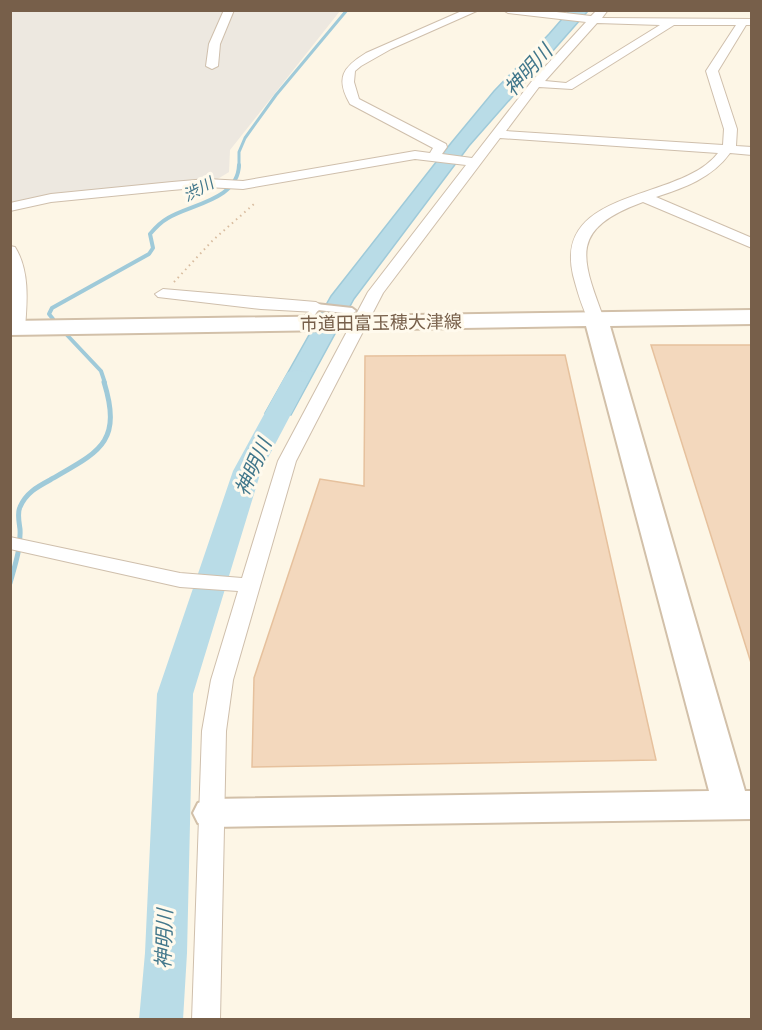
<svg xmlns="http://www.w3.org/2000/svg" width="762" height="1030" font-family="'Asap Condensed','Noto Sans JP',sans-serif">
  <rect width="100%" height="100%" fill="#fdf6e6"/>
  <path fill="#ede8e0" d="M 11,11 L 340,11 L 230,150 L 229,172 L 216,180 L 47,195 L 11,202 Z"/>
  <path fill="#b9dce7" stroke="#9fcad9" stroke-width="1.5" d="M 569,11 L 588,11 L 469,146 L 354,299 L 291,415 L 265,413 L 331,296 L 451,143 L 494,91 L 549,34 Z"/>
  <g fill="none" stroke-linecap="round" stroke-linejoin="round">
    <path stroke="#9fcad9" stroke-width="3" d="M 239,167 L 239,152 L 245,138 L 276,95 L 347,10"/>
    <g stroke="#9fcad9" stroke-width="4">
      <path d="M 53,319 L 49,314 L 52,308 L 149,254 L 153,248 L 150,234 C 155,228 161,222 168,218 C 191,204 238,200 239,165"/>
      <path d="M 67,335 L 101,371 L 105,383"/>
    </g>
    <path stroke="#9fcad9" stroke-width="5" d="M 10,583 C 15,565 21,548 20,529 C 19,522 17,513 20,507 C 26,493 37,487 50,480 C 98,452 123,444 104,382"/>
    <path fill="#b9dce7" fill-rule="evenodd" d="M 297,370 L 306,372 L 310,378 L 261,471 L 193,694 L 187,953 L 183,1020 L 139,1020 L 145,953 L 157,694 L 233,471 L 284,378 L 288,372 Z"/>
  </g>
  <g fill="#f3d8bd" stroke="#e6c19d" stroke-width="1.5">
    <path d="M 651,345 L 752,345 L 752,666 Z"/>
    <path d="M 565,355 L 656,760 L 252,767 L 254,678 L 320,479 L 364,486 L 365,356 Z"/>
  </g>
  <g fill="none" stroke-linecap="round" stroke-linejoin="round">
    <g stroke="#cfbfac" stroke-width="4">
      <path id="lane" d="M 316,304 L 352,308 L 356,311 L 352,314 L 318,310 L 307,327 L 301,327 L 300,325 L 313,305 Z"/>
    </g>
    <g stroke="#cfbfac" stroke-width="2">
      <g id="street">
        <path d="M 224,10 L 234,10 L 220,44 L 218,66 L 212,69 L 206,66 L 209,44 Z"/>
        <path d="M 464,10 L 479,10 L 391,49 L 361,66 L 355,71 L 354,82 L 359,99 L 446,144 L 447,147 L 442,154 L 472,158 L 532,81 L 586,22 L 508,13 L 503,10 L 539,10 L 591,16 L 597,10 L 608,10 L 602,18 L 604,18 L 752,19 L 752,25 L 746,25 L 718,71 L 737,129 L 736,146 L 752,147 L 752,155 L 730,153 C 712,178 684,188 656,197 L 752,238 L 752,248 L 643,202 C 570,229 580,255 604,319 L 602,322 L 590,322 C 582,309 577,290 573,275 C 553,187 681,202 718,153 L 500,138 L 383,293 L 296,461 L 233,680 L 226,731 L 220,1020 L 192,1020 L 202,731 L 211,680 L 238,591 L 180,587 L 10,549 L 10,537 L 180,573 L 242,578 L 278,461 L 368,292 L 466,165 L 415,159 L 243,189 L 207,187 L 172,190 L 51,202 L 10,211 L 10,203 L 51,194 L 172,182 L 207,179 L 243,181 L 415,151 L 430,153 L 433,148 L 350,104 C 335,78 343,67 366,53 ZM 597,23 L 660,25 L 566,83 L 545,81 ZM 674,25 L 736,25 L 706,71 L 724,129 L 723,145 L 506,131 L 539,87 L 572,89 Z"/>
        <path d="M 10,246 L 15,247 C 30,271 27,302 25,328 L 17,333 L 10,330 Z"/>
        <path d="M 163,289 L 316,302 L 324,307 L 316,312 L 261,309 L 158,297 L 155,294 Z"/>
      </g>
    </g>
    <g stroke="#d2c0a9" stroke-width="4">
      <path id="secondary" d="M 752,310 L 752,324 L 610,326 L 745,791 L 752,791 L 752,819 L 211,827 L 198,823 L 193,813 L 198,803 L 211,799 L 709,791 L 586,326 L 10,335 L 10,321 Z"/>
    </g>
    <path stroke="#d8bc9f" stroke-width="2" stroke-dasharray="1.5 4" stroke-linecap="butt" d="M 174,282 L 213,240 L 254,204"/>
    <use href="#lane" fill="#fff" fill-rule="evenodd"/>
    <use href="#street" fill="#fff" fill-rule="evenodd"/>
    <use href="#secondary" fill="#fff" fill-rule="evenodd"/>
  </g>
  <g text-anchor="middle" stroke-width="6" stroke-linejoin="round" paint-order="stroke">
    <g font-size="16" font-style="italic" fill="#42778b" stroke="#fffaed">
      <text transform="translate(198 189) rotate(-28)" y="6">渋川</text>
    </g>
    <g font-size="18" fill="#775f4a" stroke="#fffaed">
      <text transform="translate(381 323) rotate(-1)" y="6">市道田富玉穂大津線</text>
    </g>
    <g font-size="20" font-style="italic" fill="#42778b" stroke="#fffaed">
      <text transform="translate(528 70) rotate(-48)" y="7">神明川</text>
      <text transform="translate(253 467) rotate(-66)" y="7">神明川</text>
      <text transform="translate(164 939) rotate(-88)" y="7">神明川</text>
    </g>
  </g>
  <rect width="762" height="1030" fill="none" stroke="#775f4a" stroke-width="24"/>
</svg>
